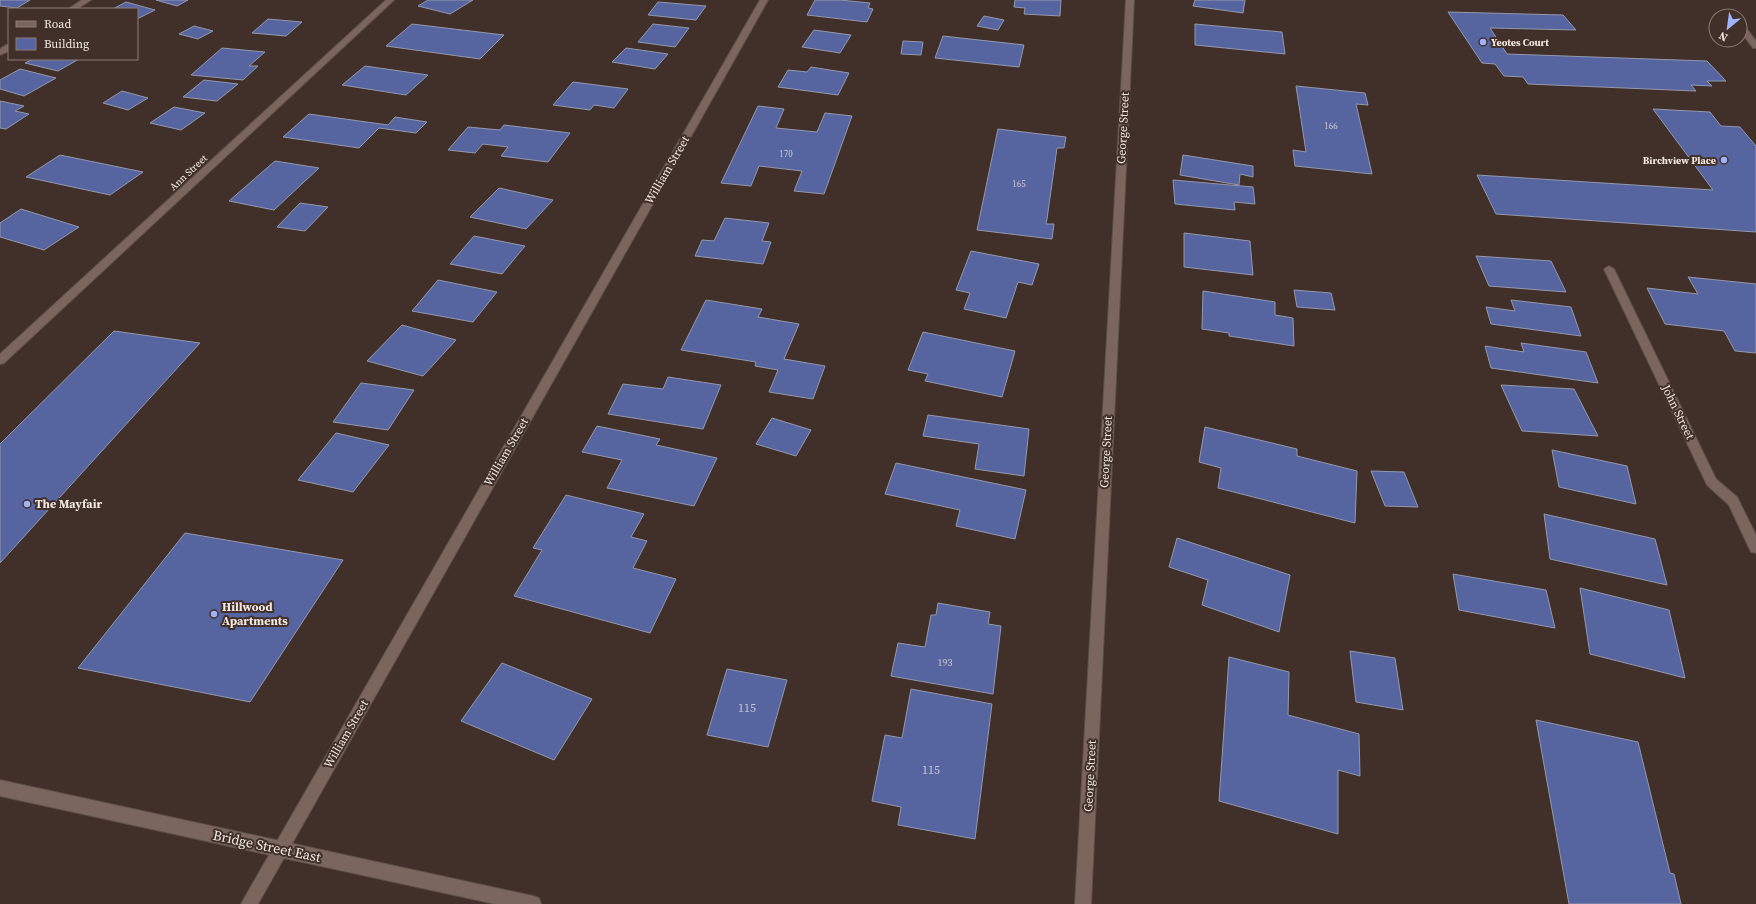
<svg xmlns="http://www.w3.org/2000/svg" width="1756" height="904" font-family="'Source Serif 4',serif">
  <rect width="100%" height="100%" fill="#413029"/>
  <g fill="#5664a0" stroke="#9399ac">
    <path d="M 0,0 L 30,0 L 17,8 L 0,6 Z"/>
    <path d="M 156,0 L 188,0 L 177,6 Z"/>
    <path d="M 428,0 L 473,0 L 450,14 L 418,6 Z"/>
    <path d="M 815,0 L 840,0 L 870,3 L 868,8 L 873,9 L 867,22 L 807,15 Z"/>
    <path d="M 1015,0 L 1061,0 L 1060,16 L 1024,14 L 1025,8 L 1014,7 Z"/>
    <path d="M 1195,0 L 1245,0 L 1243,13 L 1193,6 Z"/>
    <path d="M 126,2 L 155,10 L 137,19 L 137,9 L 113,9 Z"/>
    <path d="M 658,2 L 706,6 L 696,20 L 648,15 Z"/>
    <path d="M 1448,12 L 1563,15 L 1576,30 L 1490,28 L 1507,54 L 1707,61 L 1726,81 L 1707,81 L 1712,86 L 1691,85 L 1696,91 L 1528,84 L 1523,77 L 1504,76 L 1495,64 L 1482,63 Z"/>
    <path d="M 984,16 L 1004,20 L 998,30 L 977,26 Z"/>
    <path d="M 268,19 L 302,22 L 286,36 L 252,33 Z"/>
    <path d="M 412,24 L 504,35 L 480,59 L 386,46 Z"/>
    <path d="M 653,24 L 689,28 L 675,47 L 638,42 Z"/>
    <path d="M 1195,24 L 1282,32 L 1285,54 L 1195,45 Z"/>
    <path d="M 194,26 L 213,31 L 198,39 L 179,34 Z"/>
    <path d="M 814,30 L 851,35 L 840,53 L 802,47 Z"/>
    <path d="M 943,36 L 1024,45 L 1019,67 L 935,58 Z"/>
    <path d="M 903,41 L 923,42 L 921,55 L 901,54 Z"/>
    <path d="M 222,48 L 265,52 L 249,66 L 258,66 L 243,80 L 191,75 Z"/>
    <path d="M 626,48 L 668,54 L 655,69 L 612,62 Z"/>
    <path d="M 33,59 L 79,59 L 58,71 L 25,63 Z"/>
    <path d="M 365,66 L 428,75 L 406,95 L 342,85 Z"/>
    <path d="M 811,67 L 849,73 L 838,95 L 778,87 L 788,70 L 807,72 Z"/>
    <path d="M 20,69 L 56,78 L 24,96 L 0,89 L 0,80 Z"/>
    <path d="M 204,80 L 238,84 L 217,101 L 183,97 Z"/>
    <path d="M 573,82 L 628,89 L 614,108 L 594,105 L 590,110 L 553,105 Z"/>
    <path d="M 1296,86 L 1365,93 L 1368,105 L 1356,104 L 1372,174 L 1295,166 L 1293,150 L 1306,152 Z"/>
    <path d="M 122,91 L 148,98 L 128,110 L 103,103 Z"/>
    <path d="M 0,101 L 24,106 L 15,111 L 29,114 L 6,129 L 0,128 Z"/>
    <path d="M 758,106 L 784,109 L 776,128 L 817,132 L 825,113 L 852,116 L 824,194 L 794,191 L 802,171 L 759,166 L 751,186 L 721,183 Z"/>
    <path d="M 174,107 L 205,113 L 181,130 L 150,123 Z"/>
    <path d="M 1653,109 L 1710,112 L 1721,126 L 1740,127 L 1756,146 L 1756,232 L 1496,214 L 1477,175 L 1713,190 Z"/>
    <path d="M 309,114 L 388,125 L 395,117 L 427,122 L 416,133 L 379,128 L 359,148 L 283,137 Z"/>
    <path d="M 504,125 L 570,133 L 548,162 L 501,156 L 508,147 L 483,144 L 475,153 L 448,150 L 468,127 L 500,130 Z"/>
    <path d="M 998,129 L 1066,137 L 1064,148 L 1057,148 L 1047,219 L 1046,224 L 1054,224 L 1052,239 L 977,230 Z"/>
    <path d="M 60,155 L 143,172 L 110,195 L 26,177 Z"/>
    <path d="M 1183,155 L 1253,166 L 1253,177 L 1240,174 L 1239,185 L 1180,175 Z"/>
    <path d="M 275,161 L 319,168 L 274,210 L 229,201 Z"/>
    <path d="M 1173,180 L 1253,187 L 1255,204 L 1234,202 L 1235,210 L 1175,204 Z"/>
    <path d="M 499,188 L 553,200 L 526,229 L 470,217 Z"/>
    <path d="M 300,203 L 328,207 L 305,231 L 277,227 Z"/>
    <path d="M 21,209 L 79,227 L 44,250 L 0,237 L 0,223 Z"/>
    <path d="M 725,218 L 769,223 L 762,241 L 771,242 L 763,264 L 695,256 L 702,240 L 714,241 Z"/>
    <path d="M 1184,233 L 1250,241 L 1253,275 L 1184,267 Z"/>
    <path d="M 474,236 L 525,246 L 502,274 L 450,264 Z"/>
    <path d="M 971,251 L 1039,264 L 1032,285 L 1018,282 L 1006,318 L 964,309 L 970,293 L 956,290 Z"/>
    <path d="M 1476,256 L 1551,261 L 1566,292 L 1489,286 Z"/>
    <path d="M 1688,277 L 1756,284 L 1756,353 L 1735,351 L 1724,331 L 1665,324 L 1647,288 L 1698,294 Z"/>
    <path d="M 438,280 L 497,292 L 473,322 L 412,311 Z"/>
    <path d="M 1294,290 L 1331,293 L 1335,310 L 1297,307 Z"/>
    <path d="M 1203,291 L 1275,302 L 1275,315 L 1293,318 L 1294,346 L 1229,336 L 1229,333 L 1202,329 Z"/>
    <path d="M 706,300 L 762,309 L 758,317 L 799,324 L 784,359 L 825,366 L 813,399 L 769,392 L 778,370 L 755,366 L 756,362 L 681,350 Z"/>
    <path d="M 1511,300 L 1571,307 L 1581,336 L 1491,324 L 1486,307 L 1515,311 Z"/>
    <path d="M 402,325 L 456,340 L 423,376 L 367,361 Z"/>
    <path d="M 114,331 L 200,343 L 0,563 L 0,444 Z"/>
    <path d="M 923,332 L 1015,351 L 1002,397 L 925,381 L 928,374 L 908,370 Z"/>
    <path d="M 1521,343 L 1586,352 L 1598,383 L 1491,368 L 1485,346 L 1524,352 Z"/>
    <path d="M 668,377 L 721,385 L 703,429 L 608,414 L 623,384 L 663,389 Z"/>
    <path d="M 361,383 L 414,390 L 388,430 L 333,422 Z"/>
    <path d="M 1501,385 L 1574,389 L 1598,436 L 1522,431 Z"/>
    <path d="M 928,415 L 1029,429 L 1024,476 L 975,469 L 979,444 L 923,436 Z"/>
    <path d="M 772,418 L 811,430 L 796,456 L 756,444 Z"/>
    <path d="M 597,426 L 660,439 L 656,445 L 717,458 L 694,506 L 607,488 L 622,460 L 582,452 Z"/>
    <path d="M 1205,427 L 1297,449 L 1297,456 L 1357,471 L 1355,523 L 1218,488 L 1221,468 L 1199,462 Z"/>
    <path d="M 336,433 L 389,445 L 353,492 L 298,480 Z"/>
    <path d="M 1552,450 L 1627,466 L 1636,504 L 1559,487 Z"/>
    <path d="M 896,463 L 1026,490 L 1015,539 L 956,526 L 960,510 L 885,494 Z"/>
    <path d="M 1371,471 L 1404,472 L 1418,507 L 1385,506 Z"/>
    <path d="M 566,495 L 644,514 L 631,537 L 647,541 L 633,568 L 676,579 L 650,633 L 514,596 L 542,550 L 533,548 Z"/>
    <path d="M 1544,514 L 1655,539 L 1667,585 L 1550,559 Z"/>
    <path d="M 185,533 L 343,560 L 250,702 L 78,668 Z"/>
    <path d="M 1177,538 L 1290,575 L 1279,632 L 1202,605 L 1208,580 L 1169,567 Z"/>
    <path d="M 1453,574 L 1546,590 L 1555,628 L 1459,610 Z"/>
    <path d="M 1580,588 L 1669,610 L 1685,678 L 1590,654 Z"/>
    <path d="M 938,603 L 990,612 L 988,624 L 1001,626 L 993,694 L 891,676 L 898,643 L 925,647 L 931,615 L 936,615 Z"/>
    <path d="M 1350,651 L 1395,658 L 1403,710 L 1356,702 Z"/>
    <path d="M 1229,657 L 1289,672 L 1288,715 L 1359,734 L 1360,776 L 1338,770 L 1338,834 L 1219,801 Z"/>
    <path d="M 502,663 L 592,699 L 554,760 L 461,721 Z"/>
    <path d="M 727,669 L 787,680 L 768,747 L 707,735 Z"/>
    <path d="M 911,689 L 992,704 L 975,839 L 898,825 L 901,807 L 872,801 L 885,735 L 902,738 Z"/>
    <path d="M 1536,720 L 1638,742 L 1670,873 L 1674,874 L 1681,904 L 1569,904 Z"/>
  </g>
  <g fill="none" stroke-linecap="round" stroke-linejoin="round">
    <g stroke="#5c4e48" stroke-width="2">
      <path id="lane" d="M 1609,266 L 1614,269 L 1716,479 L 1737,497 L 1739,501 L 1737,505 L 1733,506 L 1729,505 L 1707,485 L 1604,269 Z"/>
    </g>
    <g stroke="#5c4e48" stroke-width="2">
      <g id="street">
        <path d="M 82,0 L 91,0 L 77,9 L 68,9 Z"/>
        <path d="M 386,0 L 394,0 L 4,363 L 0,364 L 0,354 Z"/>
        <path d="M 760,0 L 768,0 L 258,904 L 241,904 Z"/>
        <path d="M 1126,0 L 1134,0 L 1091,904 L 1075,904 Z"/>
        <path d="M 1740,24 L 1743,24 L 1756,41 L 1756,48 L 1753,48 L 1740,31 Z"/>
        <path d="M 6,45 L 9,45 L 9,51 L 0,55 L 0,49 Z"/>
        <path d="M 1733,496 L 1737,497 L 1756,535 L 1756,553 L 1751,552 L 1727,501 L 1729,497 Z"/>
      </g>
    </g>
    <g stroke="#5c4e48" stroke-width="2">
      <path id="secondary" d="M 0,780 L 533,896 L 539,898 L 541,904 L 495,904 L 0,796 Z"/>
    </g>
    <use href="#lane" fill="#7a665f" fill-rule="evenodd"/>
    <use href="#street" fill="#7a665f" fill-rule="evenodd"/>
    <use href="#secondary" fill="#7a665f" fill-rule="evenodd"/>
  </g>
  <g fill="#a0b3fd" stroke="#413029" stroke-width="1.5">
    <circle cx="1483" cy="42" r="4"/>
    <circle cx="1724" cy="160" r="4"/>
    <circle cx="27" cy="504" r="4"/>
    <circle cx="214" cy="614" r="4"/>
  </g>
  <g text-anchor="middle" stroke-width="4" stroke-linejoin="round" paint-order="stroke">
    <g font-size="9" fill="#ccc7d2">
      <text x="1331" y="129">166</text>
      <text x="786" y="157">170</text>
      <text x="1019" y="187">165</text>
    </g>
    <g font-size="10" font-weight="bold" fill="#f4e8e3" stroke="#413029" text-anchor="start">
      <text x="1491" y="46">Yeotes Court</text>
      <text x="1716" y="164" text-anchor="end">Birchview Place</text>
    </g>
    <g font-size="10" fill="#f4e8e3" stroke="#413029">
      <text transform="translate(188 172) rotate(-43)" y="4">Ann Street</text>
    </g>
    <g font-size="10" fill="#ccc7d2">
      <text x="945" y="666">193</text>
    </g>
    <g font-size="12" fill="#f4e8e3" stroke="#413029">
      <text transform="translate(1123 128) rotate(-87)" y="4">George Street</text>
      <text transform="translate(667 170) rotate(-60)" y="4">William Street</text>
      <text transform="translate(1678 412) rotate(64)" y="4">John Street</text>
      <text transform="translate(506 452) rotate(-60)" y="4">William Street</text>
      <text transform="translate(1106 452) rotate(-87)" y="4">George Street</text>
      <text transform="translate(346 734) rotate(-60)" y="4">William Street</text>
      <text transform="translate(1090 776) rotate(-87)" y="4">George Street</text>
    </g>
    <g font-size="12" font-weight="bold" fill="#f4e8e3" stroke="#413029" text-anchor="start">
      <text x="35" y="508">The Mayfair</text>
      <text x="222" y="611">Hillwood<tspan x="222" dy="14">Apartments</tspan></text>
    </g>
    <g font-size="12" fill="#ccc7d2">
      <text x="747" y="712">115</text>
      <text x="931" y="774">115</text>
    </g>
    <g font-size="14" fill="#f4e8e3" stroke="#413029">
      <text transform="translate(267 846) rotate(12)" y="5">Bridge Street East</text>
    </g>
  </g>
  <rect x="8" y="8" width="130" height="52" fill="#413029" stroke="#897a73"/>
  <rect x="16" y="21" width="20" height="6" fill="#7a665f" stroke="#897a73"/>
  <text x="44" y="28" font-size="12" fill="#f4e8e3">Road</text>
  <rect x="16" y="38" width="20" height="12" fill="#5664a0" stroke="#897a73"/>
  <text x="44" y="48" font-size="12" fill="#f4e8e3">Building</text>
  <g transform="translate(1728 28) rotate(209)"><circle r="19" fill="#413029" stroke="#897a73"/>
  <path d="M0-3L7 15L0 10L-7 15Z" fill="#a0b3fd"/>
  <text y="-6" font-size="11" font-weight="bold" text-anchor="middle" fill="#f4e8e3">N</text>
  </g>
</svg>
